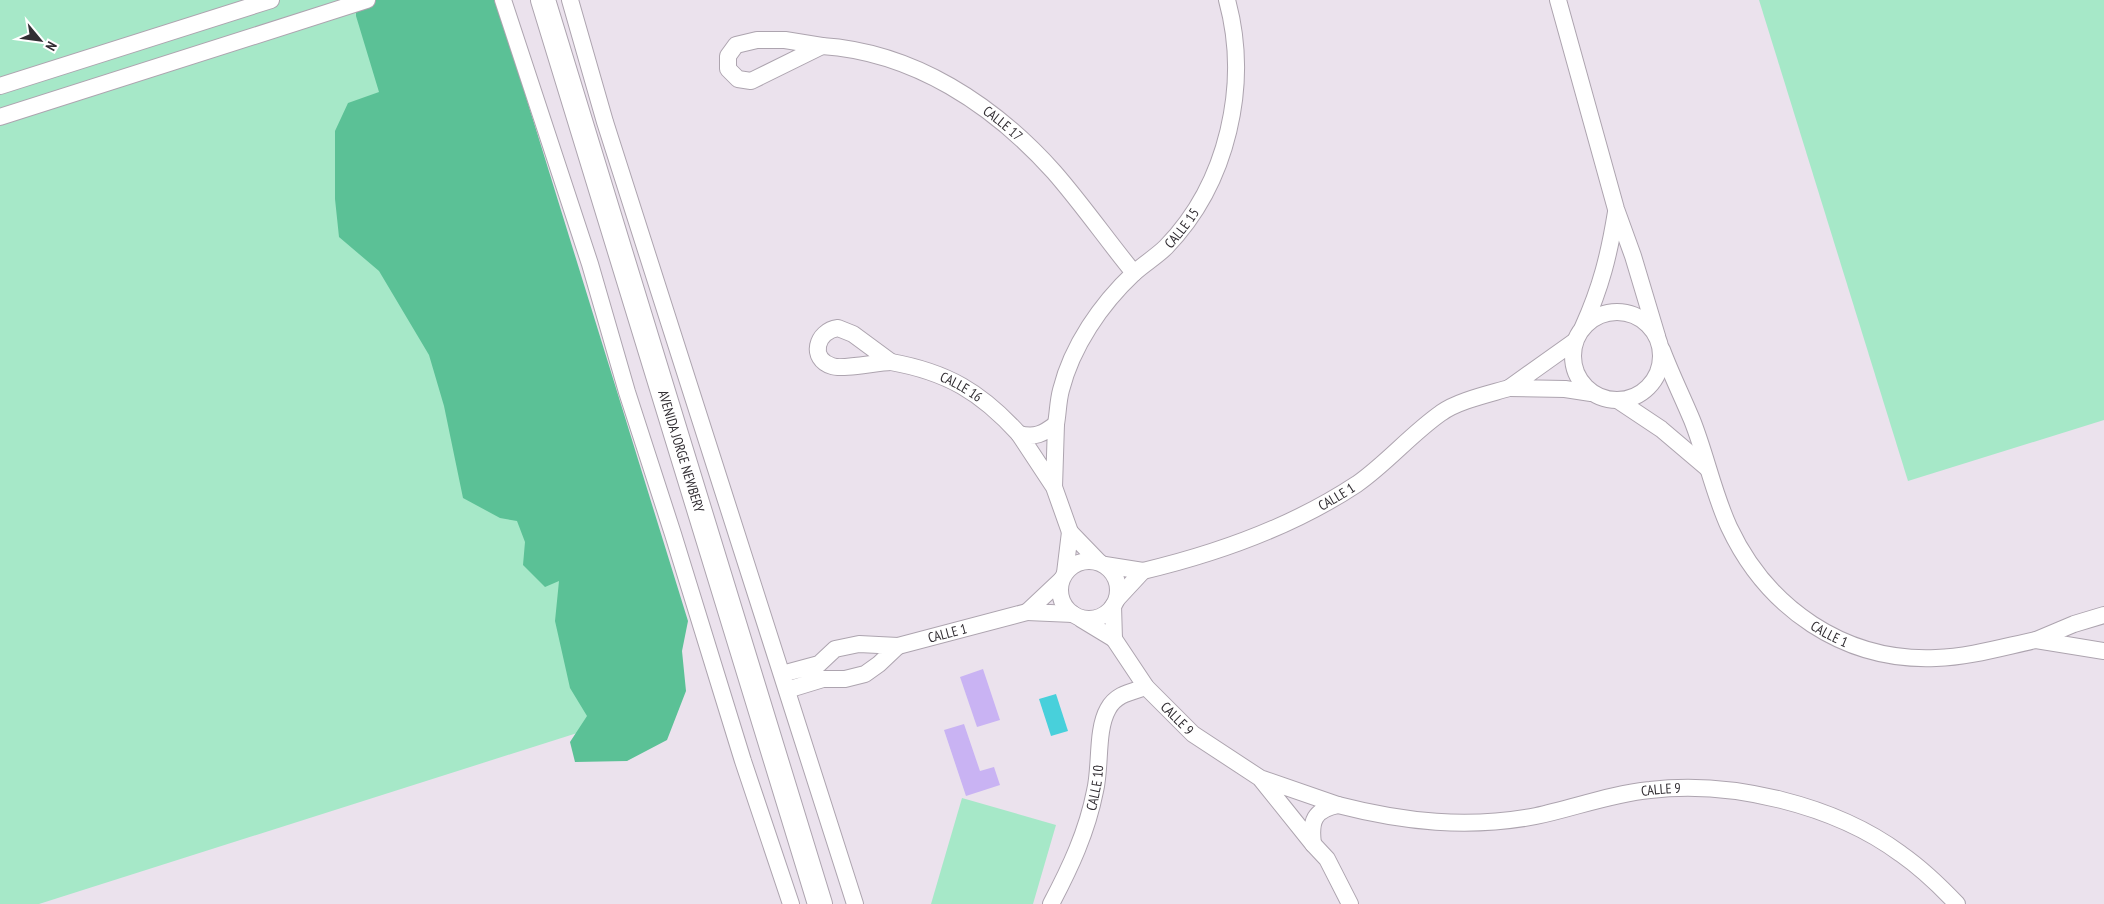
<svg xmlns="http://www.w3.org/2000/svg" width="2104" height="904" font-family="'PT Sans Narrow',sans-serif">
  <rect width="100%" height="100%" fill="#ebe2ed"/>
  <g fill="#a6e8c8">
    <path d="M 0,0 L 464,0 L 681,700 L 39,904 L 0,904 Z"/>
    <path d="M 1759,0 L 2104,0 L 2104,420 L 1908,481 Z"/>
    <path d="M 962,798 L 1056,825 L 1033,904 L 931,904 Z"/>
  </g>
  <path fill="#5bc196" d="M 356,0 L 496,0 L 688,621 L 682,651 L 686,691 L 667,740 L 627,761 L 575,762 L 570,742 L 587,716 L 570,688 L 555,621 L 559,581 L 545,587 L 523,565 L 525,542 L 517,521 L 500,518 L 463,498 L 444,406 L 429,355 L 379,271 L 339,237 L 335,199 L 335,131 L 348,103 L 379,92 L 356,16 Z"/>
  <path fill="#48d0db" d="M 1056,694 L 1068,731 L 1051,736 L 1039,699 Z"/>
  <g fill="#c9b3f3">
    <path d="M 983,669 L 1000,720 L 977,727 L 960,677 Z"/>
    <path d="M 964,724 L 980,771 L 994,767 L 1000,785 L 966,796 L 944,730 Z"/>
  </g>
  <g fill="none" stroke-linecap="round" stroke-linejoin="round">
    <g stroke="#ada4af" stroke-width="18">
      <g id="minor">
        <path d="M 503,0 L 590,264 L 627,392 L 673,534 L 743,761 L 791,904"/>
        <path d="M 570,0 L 605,122 L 855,904"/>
        <path d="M 1558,0 L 1616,209 L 1633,256 L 1657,336"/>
        <path d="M 757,40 L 785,40 L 822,46 L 751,81 L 738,79 L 728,69 L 728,56 L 736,45 Z"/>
        <path id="s1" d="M 822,46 C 914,52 994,105 1054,172 C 1082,204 1107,240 1134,273"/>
        <path d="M 0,86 L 271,0"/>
        <path d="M 0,117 L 367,0"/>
        <circle cx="1617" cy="356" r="44"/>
        <path d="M 1583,327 C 1601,287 1609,255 1616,212"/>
        <path d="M 838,328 L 853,334 L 891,362 C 878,362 842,370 832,366 C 809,359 816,331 838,328 Z"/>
        <path d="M 1575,341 L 1509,388 L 1565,389 L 1591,393"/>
        <path id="s2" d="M 1662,350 C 1671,374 1682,396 1692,420 C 1706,455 1713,492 1729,527 C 1767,608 1844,662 1936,658 C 1969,657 2003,647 2036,640"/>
        <path id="s3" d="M 891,362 C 947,372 981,392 1019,434"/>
        <path d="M 1619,401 L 1661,429 L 1707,468"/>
        <path id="s4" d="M 1056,424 C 1058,413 1058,401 1061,390 C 1072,346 1101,304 1134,273 C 1144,264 1157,256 1166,247 C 1228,183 1250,84 1227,0"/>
        <path d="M 1054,487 L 1056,424 C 1043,434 1035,438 1019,434 L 1054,487 L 1070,532"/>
        <circle cx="1089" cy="590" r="29"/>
        <path d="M 1105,565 L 1143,571 L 1117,599"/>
        <path id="s5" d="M 1143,571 C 1219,553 1292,527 1357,484 C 1387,463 1411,434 1441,413 C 1457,401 1489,394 1509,388"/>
        <path d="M 1065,573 L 1070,532 L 1099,562"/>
        <path d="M 1061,580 L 1027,612 L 1073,614"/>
        <path d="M 2104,615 L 2074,624 L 2036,640 L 2104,651"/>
        <path d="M 1081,619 L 1114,639 L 1113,606"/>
        <path id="s6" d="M 1114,639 L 1146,687 L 1193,734 L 1260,778 L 1338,805 C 1314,810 1310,821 1313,844 L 1260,778"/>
        <path id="s7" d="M 898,646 L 1027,612"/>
        <path d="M 782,674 L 819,664 L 835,649 L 859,644 L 898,646 L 879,664 L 865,674 L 845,679 L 823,679 L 787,690"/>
        <path id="s8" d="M 1338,805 C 1404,822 1468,829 1536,816 C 1574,808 1610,794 1650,790 C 1731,780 1835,805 1901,854 C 1921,868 1940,886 1957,904"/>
        <path d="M 1313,844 L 1327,859 L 1350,904"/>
        <path id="s9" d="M 1051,904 C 1070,868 1087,832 1095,791 C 1101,767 1096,730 1108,709 C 1116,694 1131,692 1146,687"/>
      </g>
    </g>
    <g stroke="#ada4af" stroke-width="26">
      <g id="secondary">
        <path id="s10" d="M 543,0 L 820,904"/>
      </g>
    </g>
    <use href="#minor" stroke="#fff" stroke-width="16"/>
    <use href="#secondary" stroke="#fff" stroke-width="24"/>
  </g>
  <g text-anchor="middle" stroke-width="4.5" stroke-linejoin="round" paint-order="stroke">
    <g font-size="14" fill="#322e33" stroke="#fff">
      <text dy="5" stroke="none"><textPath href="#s1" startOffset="200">CALLE 17</textPath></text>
      <text dy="5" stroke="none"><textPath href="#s4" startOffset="240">CALLE 15</textPath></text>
      <text dy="5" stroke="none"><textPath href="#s3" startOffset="75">CALLE 16</textPath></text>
      <text dy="5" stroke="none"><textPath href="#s10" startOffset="472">AVENIDA JORGE NEWBERY</textPath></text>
      <text dy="5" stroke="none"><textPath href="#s5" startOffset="208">CALLE 1</textPath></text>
      <text dy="5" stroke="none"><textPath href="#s7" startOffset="51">CALLE 1</textPath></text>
      <text dy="5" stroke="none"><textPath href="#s2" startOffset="339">CALLE 1</textPath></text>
      <text dy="5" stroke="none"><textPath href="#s6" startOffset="102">CALLE 9</textPath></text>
      <text dy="5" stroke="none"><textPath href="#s9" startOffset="125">CALLE 10</textPath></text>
      <text dy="5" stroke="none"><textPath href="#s8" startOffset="328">CALLE 9</textPath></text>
    </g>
  </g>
  <g transform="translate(40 40) rotate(119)" stroke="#ffffff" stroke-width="4" paint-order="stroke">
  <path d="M0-4L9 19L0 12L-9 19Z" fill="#322e33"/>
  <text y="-8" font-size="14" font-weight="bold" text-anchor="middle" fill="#322e33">N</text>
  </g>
</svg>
